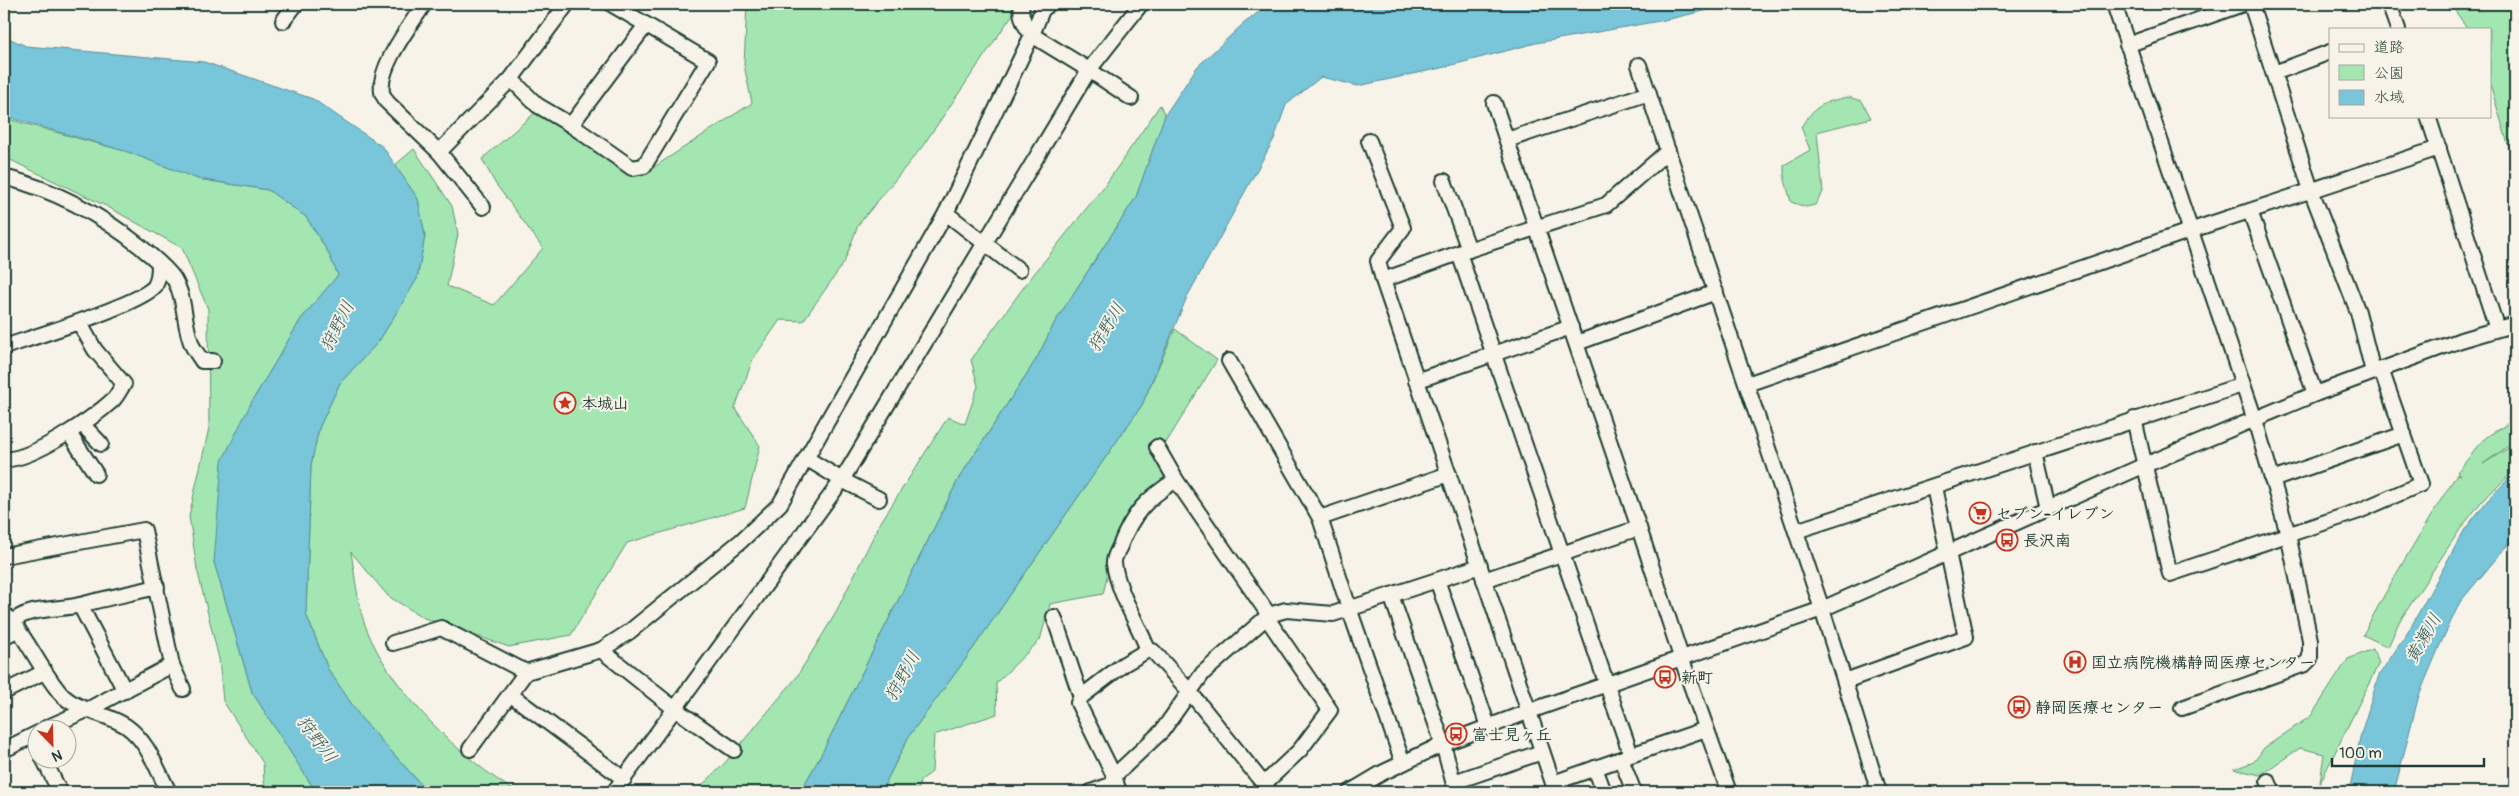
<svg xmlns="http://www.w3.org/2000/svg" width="2519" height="796" font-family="Pangolin,'Klee One',sans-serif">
  <rect width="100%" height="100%" fill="#f7f3e8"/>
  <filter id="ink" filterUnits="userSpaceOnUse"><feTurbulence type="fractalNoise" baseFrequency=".02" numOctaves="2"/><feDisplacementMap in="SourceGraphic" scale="10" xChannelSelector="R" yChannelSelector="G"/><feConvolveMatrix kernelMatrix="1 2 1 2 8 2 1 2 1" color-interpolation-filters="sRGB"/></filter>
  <g filter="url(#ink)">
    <g fill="#a3e6b1" stroke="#619272">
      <path d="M 747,4 L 1017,4 L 1015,11 L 922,147 L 858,225 L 844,263 L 803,321 L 780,320 L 753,359 L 735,408 L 760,446 L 745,508 L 627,543 L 571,635 L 509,647 L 424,618 L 388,596 L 351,552 C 355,575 358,610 367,630 C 391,690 462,760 517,792 L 428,792 L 361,718 L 328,669 L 306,614 L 311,465 L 319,428 L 340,383 L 379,341 L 417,279 L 425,236 L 418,199 L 395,165 L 414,149 L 452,206 L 458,234 L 447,286 L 494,305 L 543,248 L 495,183 L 482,159 L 537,111 L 629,171 L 651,169 L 752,103 L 744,65 Z"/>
      <path d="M 2450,4 L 2515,4 L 2515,168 L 2490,84 L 2490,29 L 2468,29 Z"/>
      <path d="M 1848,97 L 1862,101 L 1871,118 L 1817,132 L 1823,192 L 1815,205 L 1806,207 L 1791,202 L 1784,176 L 1784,165 L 1810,150 L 1801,127 C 1815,105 1824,102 1848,97 Z"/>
      <path d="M 1160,105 L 1165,115 L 1136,197 L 1055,322 L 1037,358 L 959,478 L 820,757 L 800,792 L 695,792 L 724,764 L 796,678 L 834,616 L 879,525 L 948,417 L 965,424 L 978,386 L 971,360 L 1026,284 L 1106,184 Z"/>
      <path d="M 4,118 L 128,152 L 198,179 L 268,190 L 306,217 L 328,252 L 338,275 L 301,319 L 251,403 L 214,562 L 252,692 L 316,792 L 268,792 L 264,782 L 263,763 L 223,701 L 219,659 L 197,569 L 189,516 L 209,428 L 208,309 L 182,248 L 106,206 L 4,157 Z"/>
      <path d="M 1175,329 L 1217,360 L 1158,456 L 1166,482 L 1111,560 L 1103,594 L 1050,604 L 1040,640 L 996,683 L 997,714 L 934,735 L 932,772 L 920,781 L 918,792 L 881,792 L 909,736 L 965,660 L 1142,405 Z"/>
      <path d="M 2515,417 L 2515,441 L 2483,464 L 2515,444 L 2515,470 L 2482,501 L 2461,528 L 2399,622 L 2388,647 L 2363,635 C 2391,580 2424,527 2457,474 L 2460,475 L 2457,472 C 2466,463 2472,452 2480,443 C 2490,432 2505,428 2515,417 Z"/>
      <path d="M 2373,649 L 2379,663 L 2320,783 L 2324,754 L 2300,748 L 2260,775 L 2234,769 L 2254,762 L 2264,748 L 2311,716 L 2348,659 Z"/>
    </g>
    <g fill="#79c5d9" stroke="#558f97">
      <path d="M 1269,4 L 1734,4 L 1665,20 L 1536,43 L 1441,68 L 1358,86 L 1321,77 L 1286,105 L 1274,139 L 1187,297 L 1142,405 L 965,660 L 909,736 L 881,792 L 800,792 L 820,757 L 959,478 L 1037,358 L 1055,322 L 1136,197 L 1165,115 L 1197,67 L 1243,24 Z"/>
      <path d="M 4,36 L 26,46 L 204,62 L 313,99 L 383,147 L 418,199 L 425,236 L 417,279 L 379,341 L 340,383 L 319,428 L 311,465 L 306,614 L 328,669 L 361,718 L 428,792 L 316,792 L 252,692 L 214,562 L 222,461 L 251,403 L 301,319 L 338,275 L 328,252 L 306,217 L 268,190 L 198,179 L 128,152 L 4,116 Z"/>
      <path d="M 2515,472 L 2515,536 L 2460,602 L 2440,645 L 2419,695 L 2394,792 L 2349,792 L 2361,734 L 2379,675 L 2408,632 L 2465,529 L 2487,501 Z"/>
    </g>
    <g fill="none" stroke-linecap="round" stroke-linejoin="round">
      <g stroke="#1f3d34" stroke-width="18">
        <g id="minor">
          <path d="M 424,4 C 411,25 378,66 382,92 C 382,95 386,99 387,102 L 439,152 L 483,207"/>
          <path d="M 2114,4 L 2255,420 L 2288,534 L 2310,640 L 2310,659 L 2305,664 L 2182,708"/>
          <path d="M 2251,4 L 2311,190 L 2358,312 L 2373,372"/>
          <path d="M 2389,4 L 2398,29"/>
          <path d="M 283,21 L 296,4"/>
          <path d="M 2127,45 L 2243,4"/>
          <path d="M 1639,65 L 1822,609 L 1879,792"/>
          <path d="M 2274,73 L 2330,52"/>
          <path d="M 511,79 L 537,105 L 571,125 L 632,168 L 644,166 L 708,61 L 611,4"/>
          <path d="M 1131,98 L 1089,70 L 1141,4"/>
          <path d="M 1494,103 L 1639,528 L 1681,657 L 1729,792"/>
          <path d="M 2428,116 L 2497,329"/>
          <path d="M 571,125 L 646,25"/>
          <path d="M 1507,140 L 1649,93"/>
          <path d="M 1369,141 L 1403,228 L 1378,261 L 1383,280 L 1556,792"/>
          <path d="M 1668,151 L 1606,205 L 1459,253 L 1631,755 L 1706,729"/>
          <path d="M 439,152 L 511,79 L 567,4"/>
          <path d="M 4,177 C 55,190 100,214 141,247 C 152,257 166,267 174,279 C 186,299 183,324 192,345 C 194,350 199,356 202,361 L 213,361"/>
          <path d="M 1444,181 L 1469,250"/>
          <path d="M 2250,211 L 2315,394"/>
          <path d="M 946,213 L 1019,270"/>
          <path d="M 1383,280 L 1459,253"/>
          <path d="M 1577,343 L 1716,292"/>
          <path d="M 4,347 C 31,338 141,304 155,286 C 159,279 159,270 159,263"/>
          <path d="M 1229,361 L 1320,518 L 1349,608 L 1403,763"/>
          <path d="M 1416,381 L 1571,327"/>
          <path d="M 1747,384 L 2189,231 L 2439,148"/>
          <path d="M 2134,419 L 2170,574 L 2359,511 L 2421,484 L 2381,369"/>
          <path d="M 82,424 L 101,444"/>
          <path d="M 69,433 L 96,474"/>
          <path d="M 1157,447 L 1176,480 L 1269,615 L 1286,610 L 1333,614 L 1480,566"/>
          <path d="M 2035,452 L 2048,508"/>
          <path d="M 806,458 L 842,480 L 879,499"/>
          <path d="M 4,459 C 30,462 93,418 113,400 C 117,396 120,389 124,384 L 95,350 L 79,322"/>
          <path d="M 1176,480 C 1146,499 1133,513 1120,546 C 1118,551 1113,558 1114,564 C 1119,595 1137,621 1148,650 L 1153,651 L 1190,692 L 1270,792"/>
          <path d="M 2272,480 L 2404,434"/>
          <path d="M 1320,518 L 1449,474"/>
          <path d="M 1796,531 L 2242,385"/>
          <path d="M 4,556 L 144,530 L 172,665 L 183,689"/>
          <path d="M 1437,580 L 1488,726"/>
          <path d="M 1484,580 L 1639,528"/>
          <path d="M 1391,595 L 1443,744 L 1456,792"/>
          <path d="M 80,605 L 125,691"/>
          <path d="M 4,614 C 26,634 40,670 61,694 C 77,711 106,713 126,726 C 148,741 157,770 169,792"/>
          <path d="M 1054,617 L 1081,697 L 1078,703 L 1114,776 L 1119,792"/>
          <path d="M 13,622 C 26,607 62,610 80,605 C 106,598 132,593 157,587"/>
          <path d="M 4,637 L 18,629"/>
          <path d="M 393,643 L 441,628 L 526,672"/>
          <path d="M 601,650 L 675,709 L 734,750"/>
          <path d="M 1845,681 L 1966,637 L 1934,487"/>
          <path d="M 4,692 L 44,672"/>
          <path d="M 511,695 L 624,779"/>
          <path d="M 1081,697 L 1124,664 L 1148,650"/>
          <path d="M 46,728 L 89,709 L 172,665"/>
          <path d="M 470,749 L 526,672 L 601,650 L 629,632 L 741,541 L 780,504 L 946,213 L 1032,35 C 1025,26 1019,16 1022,4"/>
          <path d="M 4,750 L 38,733"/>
          <path d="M 1628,756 L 1621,759 L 1634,792"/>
          <path d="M 43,758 L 60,792"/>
          <path d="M 1595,768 L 1604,792"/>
          <path d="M 1114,776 L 1162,731 L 1203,673 L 1269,615 L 1271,624 L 1330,710 L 1300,750 L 1264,784"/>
          <path d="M 2268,781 L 2273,792"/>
          <path d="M 1454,782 L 1542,752"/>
          <path d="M 1553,783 L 1621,759"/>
          <path d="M 614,792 L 842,480 L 1089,70 L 1032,35 L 1042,10 L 1049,4"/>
          <path d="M 1091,792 L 1116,783"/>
          <path d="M 1350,792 L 1382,773 L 1443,744 L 1530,711 L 1822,609 L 2145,465 L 2315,394 L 2461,340 L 2515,324"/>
        </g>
      </g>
      <use href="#minor" stroke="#f7f3e8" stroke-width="14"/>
    </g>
  </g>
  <defs>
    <g id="sight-ring" transform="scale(1.125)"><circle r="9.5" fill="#f7f3e8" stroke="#c8321e" stroke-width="1.5"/><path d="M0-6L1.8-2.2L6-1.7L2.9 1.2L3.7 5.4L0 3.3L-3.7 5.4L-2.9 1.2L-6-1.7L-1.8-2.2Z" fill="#c8321e"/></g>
    <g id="supermarket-ring" transform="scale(1.125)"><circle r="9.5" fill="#f7f3e8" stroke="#c8321e" stroke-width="1.5"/><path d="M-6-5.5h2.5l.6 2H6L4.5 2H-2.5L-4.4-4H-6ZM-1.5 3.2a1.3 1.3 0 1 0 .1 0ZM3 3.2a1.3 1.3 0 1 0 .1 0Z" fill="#c8321e"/></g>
    <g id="bus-ring" transform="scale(1.125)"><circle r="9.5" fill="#f7f3e8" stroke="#c8321e" stroke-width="1.5"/><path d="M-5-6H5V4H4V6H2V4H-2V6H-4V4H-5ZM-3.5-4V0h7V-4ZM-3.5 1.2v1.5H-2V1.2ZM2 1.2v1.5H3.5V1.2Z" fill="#c8321e"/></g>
    <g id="hospital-ring" transform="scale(1.125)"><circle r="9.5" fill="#f7f3e8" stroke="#c8321e" stroke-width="1.5"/><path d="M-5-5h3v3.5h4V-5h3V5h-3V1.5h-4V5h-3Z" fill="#c8321e"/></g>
  </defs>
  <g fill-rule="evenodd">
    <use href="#sight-ring" x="565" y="403"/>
    <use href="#supermarket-ring" x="1980" y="513"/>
    <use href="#bus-ring" x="2007" y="540"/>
    <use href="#hospital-ring" x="2075" y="662"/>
    <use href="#bus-ring" x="1665" y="677"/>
    <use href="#bus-ring" x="2019" y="707"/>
    <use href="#bus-ring" x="1456" y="734"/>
  </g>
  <g text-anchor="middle" stroke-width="4" stroke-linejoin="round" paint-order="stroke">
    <g font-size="16" font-weight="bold" fill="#1f3d34" stroke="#f7f3e8" text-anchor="start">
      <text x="581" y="409">本城山</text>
      <text x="1996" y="519">セブン-イレブン</text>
      <text x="2023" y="546">長沢南</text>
      <text x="2091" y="668">国立病院機構静岡医療センター</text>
      <text x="1681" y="683">新町</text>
      <text x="2035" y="713">静岡医療センター</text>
      <text x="1472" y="740">富士見ヶ丘</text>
    </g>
    <g font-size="18" font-style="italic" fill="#315855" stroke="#f7f3e8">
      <text transform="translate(337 326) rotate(-63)" y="6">狩野川</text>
      <text transform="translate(1106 327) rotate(-59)" y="6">狩野川</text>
      <text transform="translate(2423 638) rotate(-60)" y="6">黄瀬川</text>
      <text transform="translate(902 676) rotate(-61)" y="6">狩野川</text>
      <text transform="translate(317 739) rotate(53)" y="6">狩野川</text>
    </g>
  </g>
  <rect width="2519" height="796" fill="none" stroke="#f7f3e8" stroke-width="20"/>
  <rect x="10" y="10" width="2499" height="776" fill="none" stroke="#1f3d34" stroke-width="2" filter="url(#ink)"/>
  <rect x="2329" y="28" width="162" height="90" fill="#f7f3e8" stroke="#a1aaa0"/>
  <rect x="2339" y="44" width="25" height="8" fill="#f7f3e8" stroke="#a1aaa0"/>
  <text x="2374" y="52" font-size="15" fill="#1f3d34">道路</text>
  <rect x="2339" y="65" width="25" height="15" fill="#a3e6b1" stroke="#a1aaa0"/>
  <text x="2374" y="78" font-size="15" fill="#1f3d34">公園</text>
  <rect x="2339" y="90" width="25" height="15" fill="#79c5d9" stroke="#a1aaa0"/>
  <text x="2374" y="102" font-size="15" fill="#1f3d34">水域</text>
  <g transform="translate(52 744) rotate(157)"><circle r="24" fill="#f7f3e8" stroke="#a1aaa0"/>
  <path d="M0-4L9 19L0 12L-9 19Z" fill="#c8321e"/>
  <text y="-8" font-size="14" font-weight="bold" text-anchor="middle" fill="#1f3d34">N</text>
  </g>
  <path d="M2332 758v8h152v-8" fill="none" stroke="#1f3d34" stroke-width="2.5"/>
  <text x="2339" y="758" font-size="15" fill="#1f3d34" stroke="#f7f3e8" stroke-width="4" paint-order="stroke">100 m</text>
</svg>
